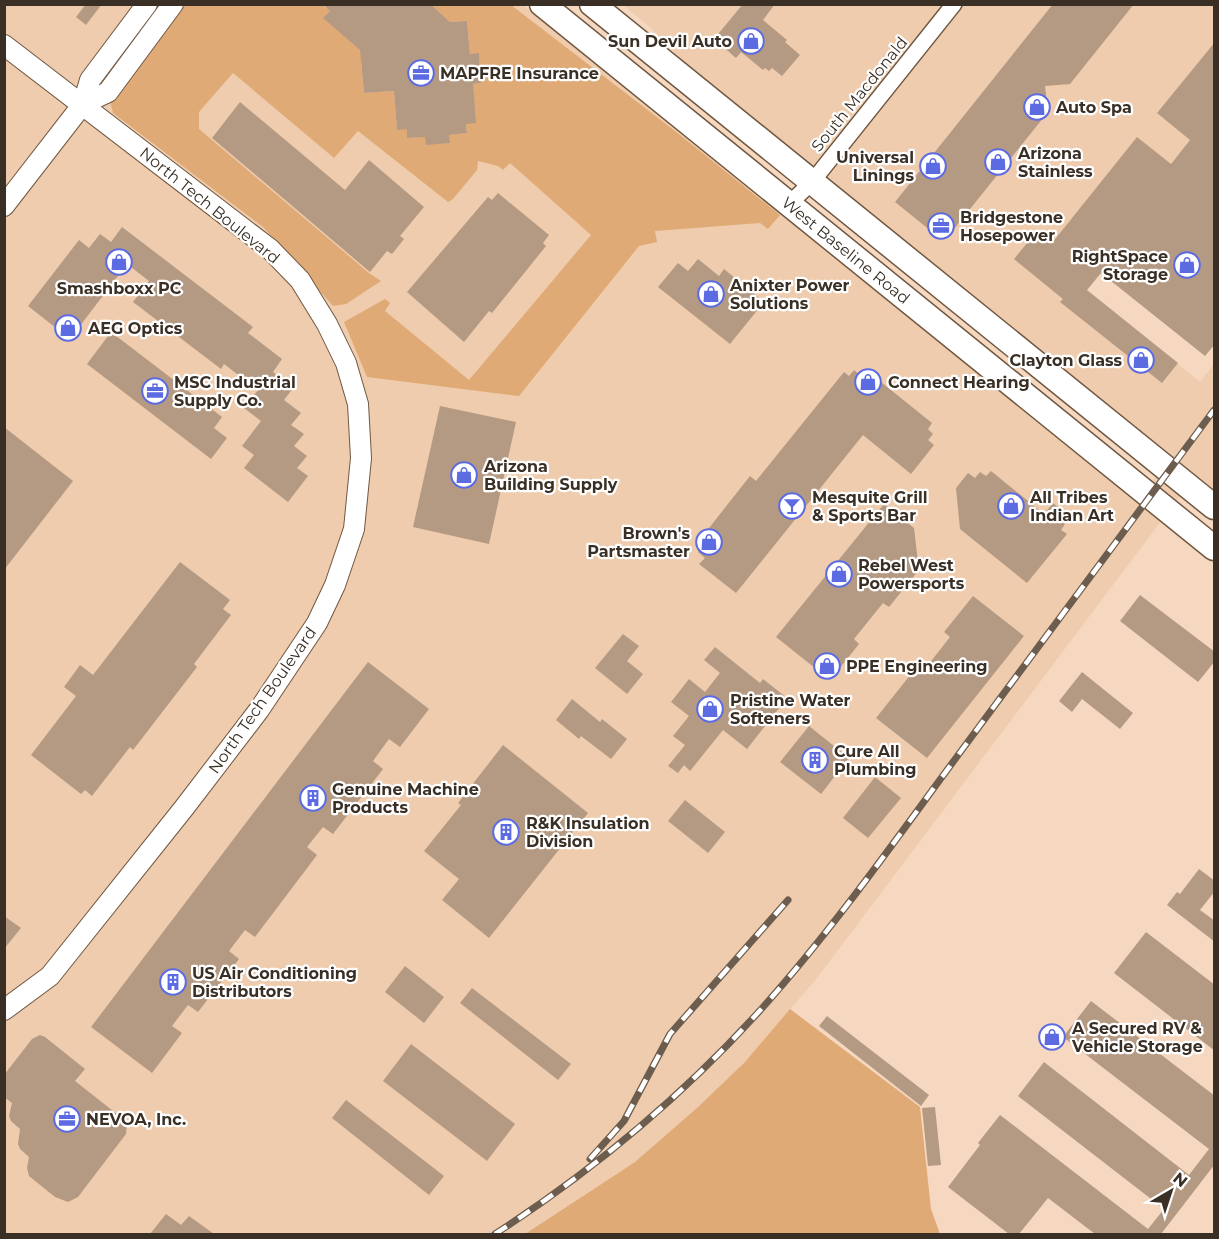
<svg xmlns="http://www.w3.org/2000/svg" width="1219" height="1239" font-family="Montserrat,sans-serif">
  <rect width="100%" height="100%" fill="#f5d8bf"/>
  <path fill="#eeccad" d="M 5,5 L 523,5 L 1138,499 L 1172,457 L 690,68 L 650,27 L 623,5 L 1214,5 L 1214,110 L 1076,282 L 1200,382 L 1214,364 L 1214,492 L 1195,476 L 817,978 L 745,1062 L 698,1107 L 635,1162 L 525,1234 L 5,1234 Z"/>
  <g fill="#e0aa77">
    <path d="M 185,5 L 322,5 L 330,11 L 324,18 L 370,58 L 361,63 L 364,93 L 394,91 L 397,129 L 407,129 L 408,138 L 467,133 L 466,124 L 473,84 L 481,83 L 479,54 L 470,54 L 467,21 L 450,22 L 430,5 L 511,5 L 675,131 L 780,215 L 768,229 L 760,223 L 655,231 L 657,242 L 639,246 L 519,396 L 367,377 L 344,322 L 385,299 L 390,303 L 385,311 L 469,380 L 591,235 L 510,163 L 503,170 L 498,166 L 478,161 L 477,170 L 453,199 L 448,202 L 358,131 L 334,158 L 233,73 L 199,112 L 199,129 L 369,273 L 381,281 L 346,304 L 333,306 L 263,227 L 113,113 L 110,101 Z"/>
    <path d="M 790,1009 L 920,1107 L 931,1209 L 940,1234 L 525,1234 L 635,1162 L 698,1107 L 745,1062 Z"/>
  </g>
  <g fill="#b59a83">
    <path d="M 86,4 L 102,4 L 86,25 L 76,17 Z"/>
    <path d="M 322,4 L 430,4 L 450,22 L 467,21 L 470,54 L 479,53 L 481,83 L 473,84 L 476,123 L 466,124 L 467,133 L 449,135 L 450,143 L 426,145 L 425,137 L 407,138 L 407,129 L 397,130 L 394,91 L 364,93 L 360,50 L 323,18 L 330,11 Z"/>
    <path d="M 743,4 L 775,4 L 763,20 L 787,40 L 785,42 L 800,55 L 782,76 L 772,68 L 769,71 L 765,68 L 763,70 L 741,52 L 736,58 L 714,39 Z"/>
    <path d="M 1053,4 L 1134,4 L 1070,84 L 1045,86 L 1048,112 L 950,234 L 936,235 L 895,202 Z"/>
    <path d="M 1215,42 L 1215,344 L 1205,356 L 1101,273 L 1087,290 L 1178,363 L 1162,383 L 1060,302 L 1063,299 L 1014,259 L 1037,231 L 1052,243 L 1137,137 L 1171,164 L 1190,140 L 1157,113 Z"/>
    <path d="M 240,102 L 345,190 L 369,160 L 424,207 L 400,236 L 404,239 L 392,254 L 387,251 L 370,272 L 212,138 Z"/>
    <path d="M 498,193 L 549,235 L 543,243 L 546,246 L 492,313 L 489,311 L 464,342 L 407,292 L 488,197 L 492,200 Z"/>
    <path d="M 122,227 L 253,327 L 248,333 L 282,359 L 273,372 L 294,387 L 284,400 L 301,413 L 291,425 L 304,434 L 294,446 L 307,456 L 297,468 L 308,476 L 288,502 L 244,468 L 254,455 L 242,446 L 261,421 L 244,408 L 258,390 L 224,364 L 221,369 L 133,302 L 149,281 L 127,264 L 70,339 L 28,306 L 79,240 L 89,248 L 100,234 L 111,242 Z"/>
    <path d="M 698,259 L 719,276 L 724,269 L 764,302 L 730,344 L 658,287 L 678,263 L 688,271 Z"/>
    <path d="M 111,332 L 222,417 L 214,428 L 227,438 L 211,459 L 87,364 Z"/>
    <path d="M 854,370 L 861,376 L 866,370 L 932,423 L 928,429 L 933,434 L 928,440 L 934,445 L 911,474 L 863,435 L 736,593 L 699,564 L 705,558 L 698,552 L 703,546 L 698,542 L 750,476 L 756,481 L 844,372 L 849,376 Z"/>
    <path d="M 440,406 L 516,422 L 489,544 L 413,527 Z"/>
    <path d="M 4,427 L 73,481 L 4,570 Z"/>
    <path d="M 991,471 L 1044,514 L 1053,503 L 1065,513 L 1060,520 L 1065,524 L 1061,530 L 1067,534 L 1027,583 L 960,529 L 956,488 L 968,473 L 975,478 L 980,472 L 986,476 Z"/>
    <path d="M 884,504 L 914,528 L 918,562 L 913,567 L 918,571 L 889,607 L 883,603 L 854,639 L 859,644 L 830,680 L 776,637 Z"/>
    <path d="M 180,562 L 230,600 L 223,609 L 231,615 L 194,664 L 197,667 L 133,750 L 130,747 L 92,796 L 85,790 L 81,794 L 31,755 L 76,696 L 64,687 L 80,665 L 93,675 Z"/>
    <path d="M 1140,595 L 1215,652 L 1215,661 L 1198,682 L 1120,621 Z"/>
    <path d="M 973,596 L 1024,636 L 927,758 L 876,718 L 915,669 L 921,674 L 950,637 L 944,632 Z"/>
    <path d="M 623,634 L 639,646 L 627,661 L 643,674 L 627,694 L 595,668 Z"/>
    <path d="M 715,647 L 760,683 L 763,679 L 787,698 L 747,749 L 723,730 L 690,771 L 684,765 L 678,773 L 668,766 L 685,745 L 673,736 L 689,716 L 671,702 L 689,679 L 705,692 L 720,673 L 704,660 Z"/>
    <path d="M 368,662 L 429,709 L 400,747 L 389,739 L 373,761 L 383,769 L 333,834 L 323,827 L 307,847 L 317,855 L 255,937 L 245,930 L 229,951 L 239,959 L 198,1012 L 188,1005 L 172,1026 L 182,1033 L 152,1073 L 91,1027 Z"/>
    <path d="M 1082,672 L 1133,713 L 1120,729 L 1082,699 L 1072,712 L 1059,701 Z"/>
    <path d="M 572,699 L 600,722 L 602,719 L 627,739 L 611,759 L 581,736 L 579,739 L 556,720 Z"/>
    <path d="M 809,726 L 849,758 L 821,794 L 780,762 Z"/>
    <path d="M 503,745 L 588,813 L 489,938 L 442,900 L 459,879 L 424,851 L 461,805 L 458,803 Z"/>
    <path d="M 875,777 L 901,798 L 868,838 L 843,818 Z"/>
    <path d="M 685,800 L 725,832 L 708,853 L 668,821 Z"/>
    <path d="M 1199,869 L 1215,881 L 1215,891 L 1200,910 L 1215,921 L 1215,942 L 1167,905 L 1177,892 L 1180,894 Z"/>
    <path d="M 4,916 L 21,928 L 4,949 Z"/>
    <path d="M 1146,932 L 1215,985 L 1215,1051 L 1114,973 Z"/>
    <path d="M 405,966 L 444,997 L 424,1023 L 385,992 Z"/>
    <path d="M 472,988 L 571,1064 L 558,1080 L 460,1003 Z"/>
    <path d="M 1091,1001 L 1215,1096 L 1215,1164 L 1161,1234 L 1095,1234 L 1048,1198 L 1019,1234 L 1009,1234 L 948,1187 L 980,1145 L 978,1143 L 1000,1115 L 1148,1229 L 1164,1209 L 1018,1096 L 1044,1062 L 1189,1175 L 1209,1149 L 1063,1037 Z"/>
    <path d="M 827,1016 L 929,1095 L 921,1106 L 819,1026 Z"/>
    <path d="M 40,1035 L 45,1037 L 85,1069 L 75,1081 L 122,1118 L 127,1124 L 126,1134 L 78,1197 L 68,1202 L 55,1197 L 29,1176 L 27,1168 L 29,1157 L 20,1149 L 18,1144 L 20,1129 L 11,1121 L 9,1116 L 12,1103 L 4,1097 L 4,1075 L 32,1039 Z"/>
    <path d="M 411,1044 L 515,1124 L 487,1161 L 383,1081 Z"/>
    <path d="M 346,1100 L 444,1176 L 429,1195 L 332,1118 Z"/>
    <path d="M 935,1107 L 941,1165 L 928,1166 L 922,1108 Z"/>
    <path d="M 166,1214 L 181,1225 L 189,1216 L 214,1234 L 150,1234 Z"/>
  </g>
  <g fill="none" stroke-linecap="round" stroke-linejoin="round">
    <g stroke="#705741" stroke-width="18">
      <path id="minor" d="M 789,204 L 812,182 L 954,4"/>
    </g>
    <g stroke="#705741" stroke-width="22">
      <g id="tertiary">
        <path d="M 4,45 L 270,249 L 300,280 L 327,324 L 346,363 L 358,404 L 361,458 L 354,529 L 335,585 L 317,623 L 259,710 L 184,808 L 50,976 L 4,1010"/>
        <path d="M 83,104 L 108,92 L 173,4"/>
        <path d="M 4,206 L 83,104 L 90,80 L 147,4"/>
      </g>
    </g>
    <g stroke="#705741" stroke-width="27">
      <g id="primary">
        <path d="M 542,4 L 1214,548"/>
        <path d="M 592,4 L 1214,507"/>
      </g>
    </g>
    <use href="#minor" stroke="#fff" stroke-width="15"/>
    <use href="#tertiary" stroke="#fff" stroke-width="20"/>
    <use href="#primary" stroke="#fff" stroke-width="24"/>
    <g stroke="#6c5d4f" stroke-width="7">
      <g id="rail">
        <path d="M 590,1159 L 624,1121 L 670,1034 L 788,900"/>
        <path d="M 495,1234 C 594,1170 685,1094 764,1006 C 838,923 901,832 967,743 C 1049,632 1132,521 1214,410"/>
      </g>
    </g>
    <use href="#rail" stroke="#fff" stroke-width="4.5" stroke-dasharray="14" stroke-linecap="butt"/>
  </g>
  <defs>
    <g id="shop-ring" transform="scale(1.35)"><circle r="9.5" fill="#fff" stroke="#5c6be2" stroke-width="1.5"/><path d="M-5-2.5h2.3a2.7 3.5 0 0 1 5.4 0H5L5.5 6h-11ZM-1.5-2.5h3a1.5 2.3 0 0 0-3 0Z" fill="#5c6be2"/></g>
    <g id="office-ring" transform="scale(1.35)"><circle r="9.5" fill="#fff" stroke="#5c6be2" stroke-width="1.5"/><path d="M-6-3h4V-5.5h4V-3h4V5H-6ZM-1-4.5V-3h2v-1.5ZM-6 0V1H6V0Z" fill="#5c6be2"/></g>
    <g id="bar-ring" transform="scale(1.35)"><circle r="9.5" fill="#fff" stroke="#5c6be2" stroke-width="1.5"/><path d="M-6-5H6L.8 .8V4.5H3.5V6h-7V4.5H-.8V.8Z" fill="#5c6be2"/></g>
    <g id="building-ring" transform="scale(1.35)"><circle r="9.5" fill="#fff" stroke="#5c6be2" stroke-width="1.5"/><path d="M-4-6H4V6H1V3H-1V6H-4ZM-2.5-4.3h1.7v1.8h-1.7ZM.8-4.3h1.7v1.8H.8ZM-2.5-1h1.7V.8h-1.7ZM.8-1h1.7V.8H.8Z" fill="#5c6be2"/></g>
  </defs>
  <g fill-rule="evenodd">
    <use href="#shop-ring" x="751" y="41"/>
    <use href="#office-ring" x="421" y="73"/>
    <use href="#shop-ring" x="1037" y="107"/>
    <use href="#shop-ring" x="998" y="162"/>
    <use href="#shop-ring" x="933" y="166"/>
    <use href="#office-ring" x="941" y="226"/>
    <use href="#shop-ring" x="119" y="262"/>
    <use href="#shop-ring" x="1187" y="265"/>
    <use href="#shop-ring" x="711" y="294"/>
    <use href="#shop-ring" x="68" y="328"/>
    <use href="#shop-ring" x="1141" y="360"/>
    <use href="#shop-ring" x="868" y="382"/>
    <use href="#office-ring" x="155" y="391"/>
    <use href="#shop-ring" x="464" y="475"/>
    <use href="#bar-ring" x="792" y="506"/>
    <use href="#shop-ring" x="1011" y="506"/>
    <use href="#shop-ring" x="709" y="542"/>
    <use href="#shop-ring" x="839" y="574"/>
    <use href="#shop-ring" x="827" y="666"/>
    <use href="#shop-ring" x="710" y="709"/>
    <use href="#building-ring" x="815" y="760"/>
    <use href="#building-ring" x="313" y="798"/>
    <use href="#building-ring" x="506" y="832"/>
    <use href="#building-ring" x="173" y="982"/>
    <use href="#shop-ring" x="1052" y="1037"/>
    <use href="#office-ring" x="67" y="1119"/>
  </g>
  <g text-anchor="middle" stroke-width="4.5" stroke-linejoin="round" paint-order="stroke">
    <g font-size="16" font-weight="bold" fill="#392f25" stroke="#fff" text-anchor="start">
      <text x="732" y="47" text-anchor="end">Sun Devil Auto</text>
      <text x="440" y="79">MAPFRE Insurance</text>
      <text x="1056" y="113">Auto Spa</text>
      <text x="1018" y="159">Arizona<tspan x="1018" dy="18">Stainless</tspan></text>
      <text x="914" y="163" text-anchor="end">Universal<tspan x="914" dy="18">Linings</tspan></text>
      <text x="960" y="223">Bridgestone<tspan x="960" dy="18">Hosepower</tspan></text>
      <text x="1168" y="262" text-anchor="end">RightSpace<tspan x="1168" dy="18">Storage</tspan></text>
      <text x="730" y="291">Anixter Power<tspan x="730" dy="18">Solutions</tspan></text>
      <text x="119" y="294" text-anchor="middle">Smashboxx PC</text>
      <text x="88" y="334">AEG Optics</text>
      <text x="1122" y="366" text-anchor="end">Clayton Glass</text>
      <text x="174" y="388">MSC Industrial<tspan x="174" dy="18">Supply Co.</tspan></text>
      <text x="888" y="388">Connect Hearing</text>
      <text x="484" y="472">Arizona<tspan x="484" dy="18">Building Supply</tspan></text>
      <text x="812" y="503">Mesquite Grill<tspan x="812" dy="18">&amp; Sports Bar</tspan></text>
      <text x="1030" y="503">All Tribes<tspan x="1030" dy="18">Indian Art</tspan></text>
      <text x="690" y="539" text-anchor="end">Brown's<tspan x="690" dy="18">Partsmaster</tspan></text>
      <text x="858" y="571">Rebel West<tspan x="858" dy="18">Powersports</tspan></text>
      <text x="846" y="672">PPE Engineering</text>
      <text x="730" y="706">Pristine Water<tspan x="730" dy="18">Softeners</tspan></text>
      <text x="834" y="757">Cure All<tspan x="834" dy="18">Plumbing</tspan></text>
      <text x="332" y="795">Genuine Machine<tspan x="332" dy="18">Products</tspan></text>
      <text x="526" y="829">R&amp;K Insulation<tspan x="526" dy="18">Division</tspan></text>
      <text x="192" y="979">US Air Conditioning<tspan x="192" dy="18">Distributors</tspan></text>
      <text x="1072" y="1034">A Secured RV &amp;<tspan x="1072" dy="18">Vehicle Storage</tspan></text>
      <text x="86" y="1125">NEVOA, Inc.</text>
    </g>
    <g font-size="16" fill="#392f25" stroke="#fff">
      <text transform="translate(859 94) rotate(-51)" y="6">South Macdonald</text>
      <text transform="translate(210 205) rotate(39)" y="6">North Tech Boulevard</text>
      <text transform="translate(846 250) rotate(39)" y="6">West Baseline Road</text>
      <text transform="translate(262 700) rotate(-55)" y="6">North Tech Boulevard</text>
    </g>
  </g>
  <rect width="1219" height="1239" fill="none" stroke="#392f25" stroke-width="12"/>
  <g transform="translate(1171 1191) rotate(39)" stroke="#ffffff" stroke-width="4.5" paint-order="stroke">
  <path d="M0-4.5L10 22L0 15L-10 22Z" fill="#392f25"/>
  <text y="-9" font-size="16" font-weight="bold" text-anchor="middle" fill="#392f25">N</text>
  </g>
</svg>
